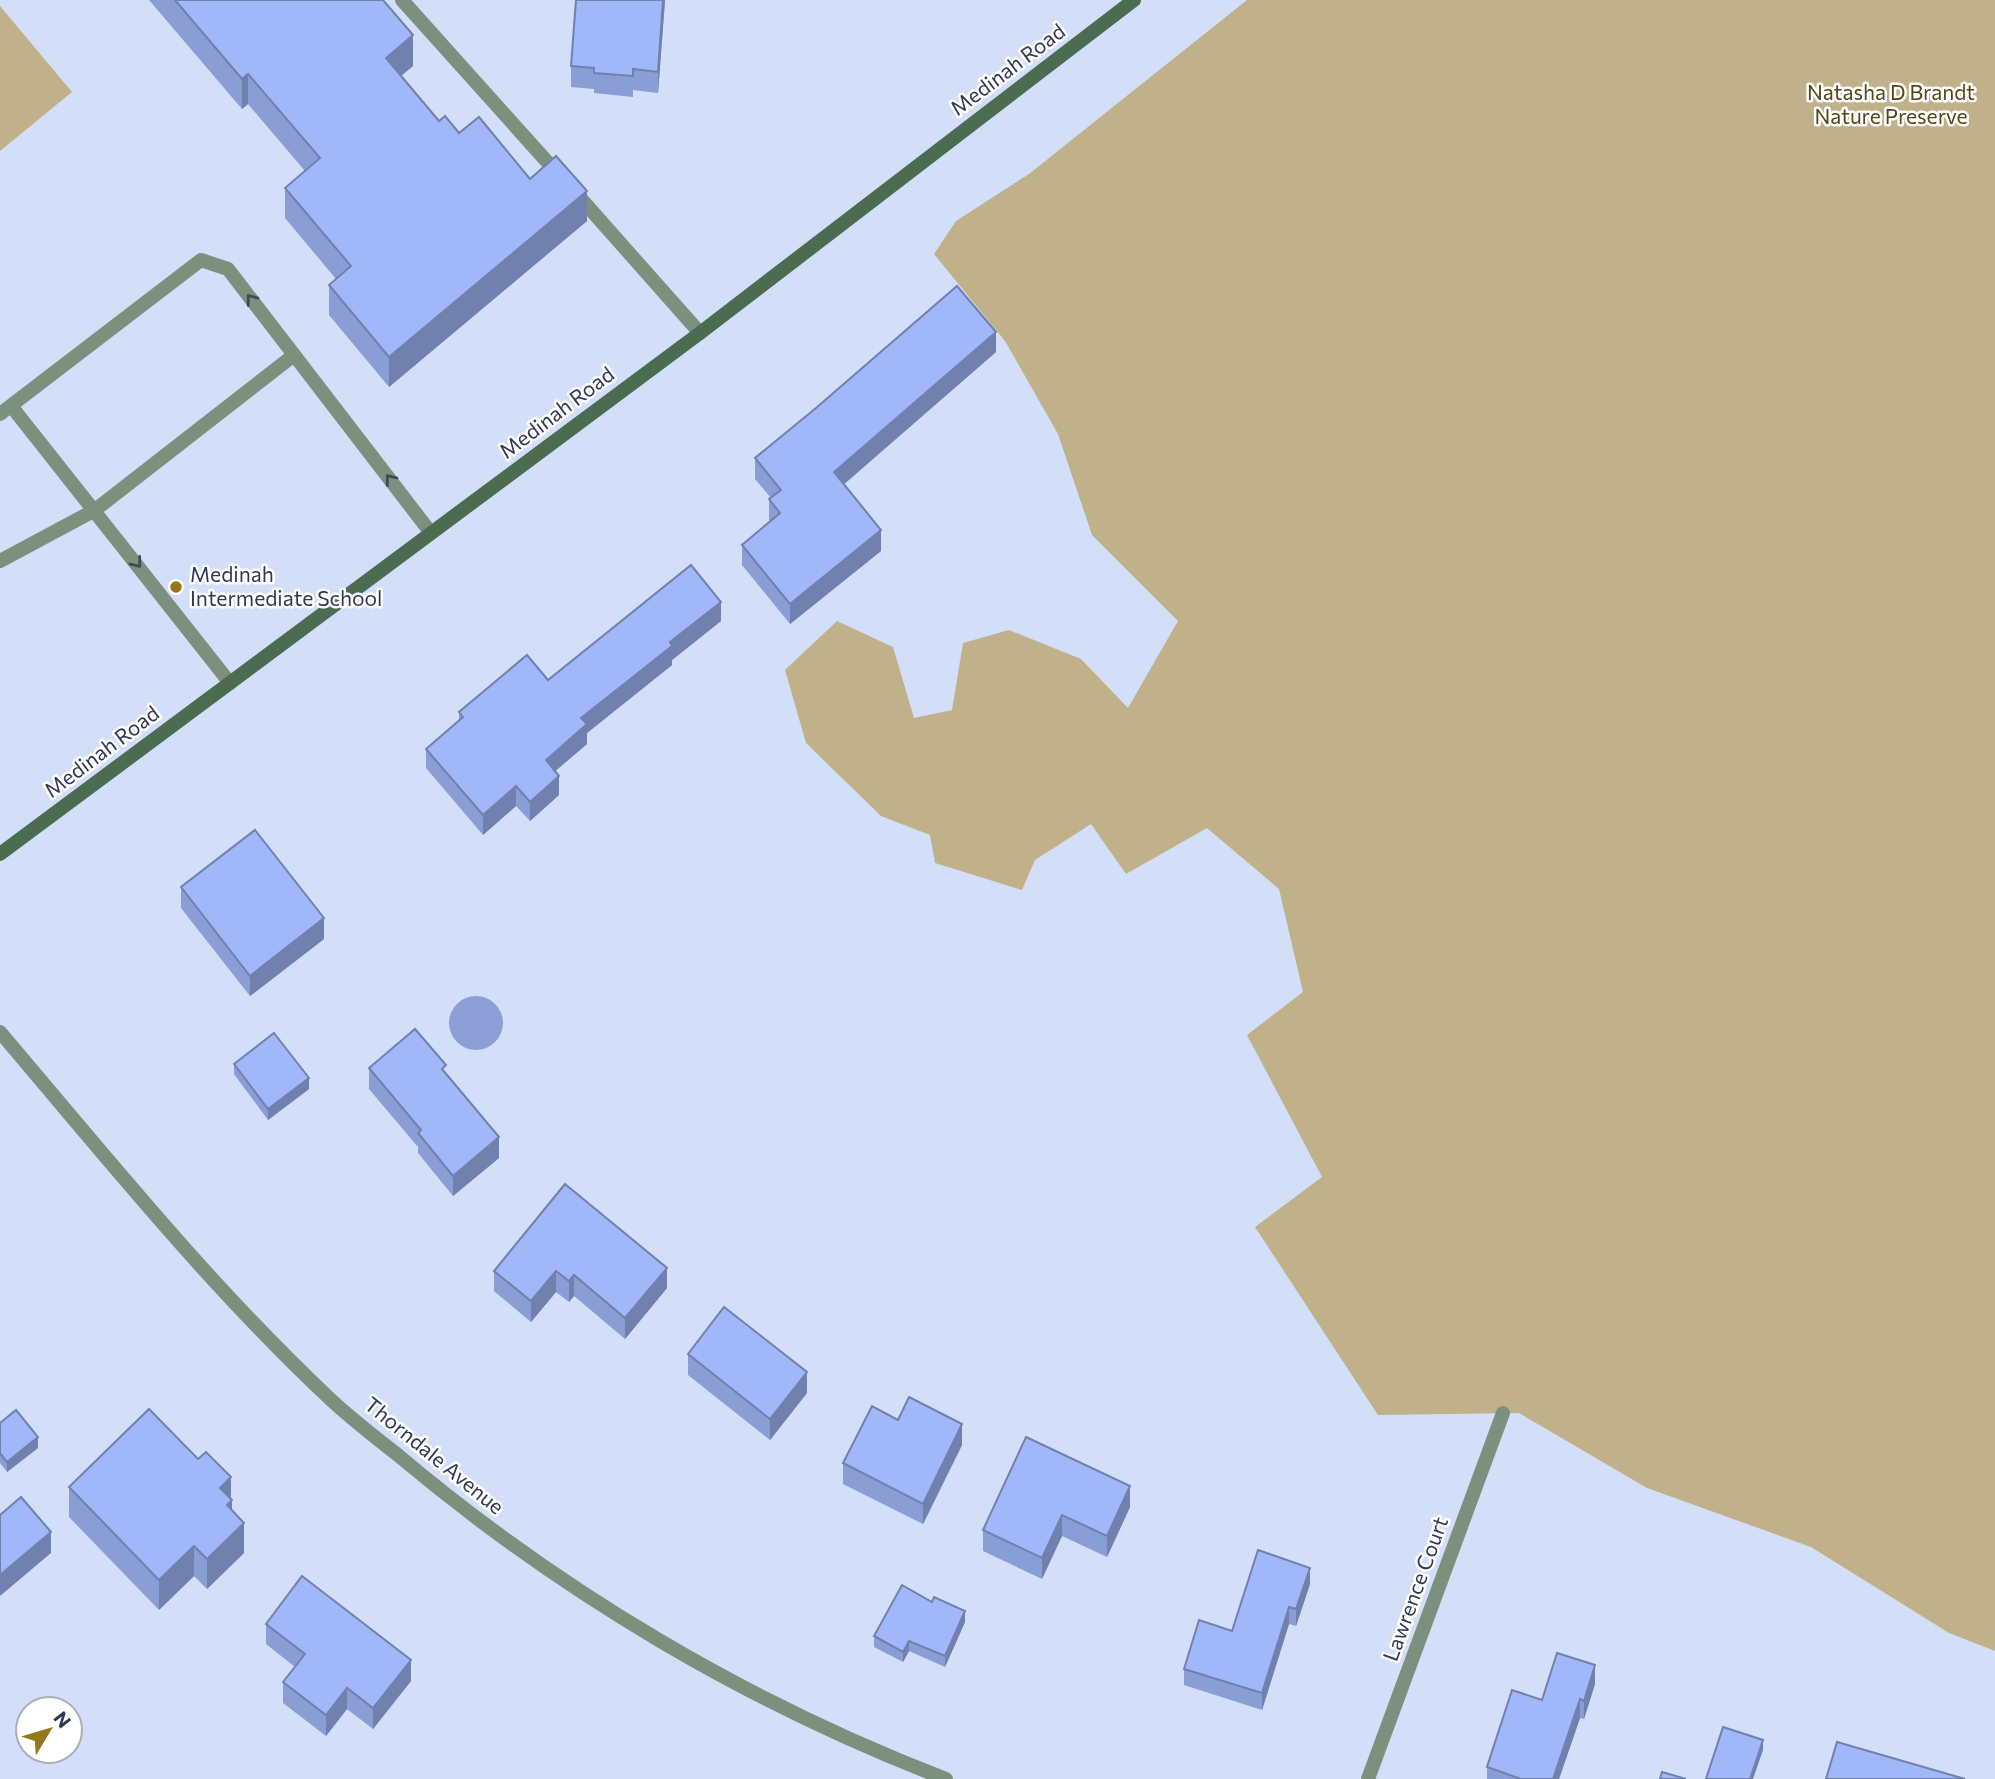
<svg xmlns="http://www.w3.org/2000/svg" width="1995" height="1779" font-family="Commissioner,sans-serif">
  <rect width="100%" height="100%" fill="#d3def9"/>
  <g fill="#c0b18a">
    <path d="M 1247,0 L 1995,0 L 1995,1651 L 1949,1633 L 1811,1547 L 1647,1488 L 1519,1413 L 1378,1415 L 1255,1227 L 1322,1177 L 1247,1035 L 1303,992 L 1279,889 L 1207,828 L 1126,874 L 1091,824 L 1035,860 L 1022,890 L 935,863 L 930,835 L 881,816 L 806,743 L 785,670 L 837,621 L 893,647 L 914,718 L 952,710 L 963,643 L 1009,630 L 1081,659 L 1128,708 L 1178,621 L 1092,535 L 1058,434 L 1005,341 L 934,254 L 956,221 L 1029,174 Z"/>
    <path d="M 0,6 L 72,92 L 0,151 Z"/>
  </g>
  <circle fill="#8b9fd6" cx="476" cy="1023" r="27"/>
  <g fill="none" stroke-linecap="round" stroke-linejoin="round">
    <g stroke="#7b917e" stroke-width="14">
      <path d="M 402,0 L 559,175"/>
      <path d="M 575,192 L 700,333"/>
      <path d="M 12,407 L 230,683"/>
      <path d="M 0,414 L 201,260 L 228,269 L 431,533"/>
      <path d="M 0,561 L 95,510 L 294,355"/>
    </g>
    <g stroke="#7b917e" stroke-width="14">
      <path d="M 0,1032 C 106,1157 209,1285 328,1397 C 350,1418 375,1437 399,1456 C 562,1593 748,1703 946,1779"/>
      <path d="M 1368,1779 L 1503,1413"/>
    </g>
    <path stroke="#4c6c51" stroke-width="14" d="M 0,854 L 700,333 L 1134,0"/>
  </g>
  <g fill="#8a9ed6">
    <path d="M 149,0 L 383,0 L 413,66 L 401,76 L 439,121 L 530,179 L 587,221 L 389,387 L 329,315 L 329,285 L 336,279 L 285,218 L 285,188 L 305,171 L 248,104 L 242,109 Z"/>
    <path d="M 576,0 L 665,0 L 658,93 L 633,90 L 633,97 L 594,93 L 594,89 L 571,87 L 571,66 Z"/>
    <path d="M 996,352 L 843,484 L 881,551 L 790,624 L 742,565 L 742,545 L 771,521 L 769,520 L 769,499 L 771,498 L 755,479 L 755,458 Z"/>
    <path d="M 721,621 L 672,660 L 672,665 L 587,733 L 587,744 L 555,771 L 559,795 L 530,821 L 516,806 L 483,835 L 426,768 L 426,749 L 459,720 L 459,712 L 548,680 Z"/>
    <path d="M 181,887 L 324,939 L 250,996 L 181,908 Z"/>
    <path d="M 234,1064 L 309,1089 L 268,1120 L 234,1074 Z"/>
    <path d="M 369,1068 L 446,1073 L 499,1158 L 453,1196 L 418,1153 L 418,1147 L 369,1089 Z"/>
    <path d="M 565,1184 L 667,1288 L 625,1339 L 574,1296 L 569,1302 L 556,1292 L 531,1322 L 494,1291 L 494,1271 Z"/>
    <path d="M 688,1354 L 807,1393 L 770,1440 L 688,1375 Z"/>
    <path d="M 898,1420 L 962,1445 L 923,1524 L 843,1484 L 843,1463 Z"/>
    <path d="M 0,1423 L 38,1448 L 7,1472 L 0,1463 Z"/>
    <path d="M 1026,1437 L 1130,1507 L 1107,1557 L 1062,1536 L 1042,1579 L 983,1551 L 983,1530 Z"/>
    <path d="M 69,1487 L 231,1499 L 232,1510 L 244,1553 L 207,1589 L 194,1576 L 159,1610 L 69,1517 Z"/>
    <path d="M 1310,1584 L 1296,1626 L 1289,1624 L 1262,1710 L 1184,1685 L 1184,1669 L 1232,1631 Z"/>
    <path d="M 965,1622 L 945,1667 L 909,1651 L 903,1662 L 874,1647 L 874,1636 Z"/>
    <path d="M 266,1624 L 411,1681 L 373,1729 L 347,1709 L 326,1736 L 283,1703 L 283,1682 L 295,1667 L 266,1644 Z"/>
    <path d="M 1595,1684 L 1584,1719 L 1580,1718 L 1559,1779 L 1487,1779 L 1487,1767 L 1542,1700 Z"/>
  </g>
  <g fill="#7081ae">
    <path d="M 663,0 L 665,0 L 658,93 L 658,72 Z"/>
    <path d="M 413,35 L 413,66 L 386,88 L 386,58 Z"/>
    <path d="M 248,74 L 248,104 L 242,109 L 242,79 Z"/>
    <path d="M 587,191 L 587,221 L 389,387 L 389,357 Z"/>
    <path d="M 996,332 L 996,352 L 834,493 L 834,472 Z"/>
    <path d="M 881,530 L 881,551 L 790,624 L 790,604 Z"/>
    <path d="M 721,602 L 721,621 L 672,660 L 672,665 L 587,733 L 587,744 L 546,779 L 546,760 L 581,718 L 670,642 Z"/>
    <path d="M 559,776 L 559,795 L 530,821 L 530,802 Z"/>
    <path d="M 516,786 L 516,806 L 483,835 L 483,815 Z"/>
    <path d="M 324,918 L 324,939 L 250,996 L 250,976 Z"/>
    <path d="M 309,1078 L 309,1089 L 268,1120 L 268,1109 Z"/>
    <path d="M 499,1137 L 499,1158 L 453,1196 L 453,1176 Z"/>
    <path d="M 667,1268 L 667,1288 L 625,1339 L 625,1318 Z"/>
    <path d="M 556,1271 L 556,1292 L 531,1322 L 531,1301 Z"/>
    <path d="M 574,1275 L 574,1296 L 569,1302 L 569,1281 Z"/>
    <path d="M 807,1372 L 807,1393 L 770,1440 L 770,1419 Z"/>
    <path d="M 962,1424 L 962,1445 L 923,1524 L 923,1504 Z"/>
    <path d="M 38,1437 L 38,1448 L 7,1472 L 7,1462 Z"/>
    <path d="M 231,1477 L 231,1501 L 232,1500 L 232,1531 L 220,1488 Z"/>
    <path d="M 1130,1486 L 1130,1507 L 1107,1557 L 1107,1536 Z"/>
    <path d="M 1062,1515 L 1062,1536 L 1042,1579 L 1042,1558 Z"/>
    <path d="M 244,1523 L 244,1553 L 207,1589 L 207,1559 Z"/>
    <path d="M 51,1532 L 51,1553 L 0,1596 L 0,1575 Z"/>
    <path d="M 194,1546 L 194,1576 L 159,1610 L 159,1580 Z"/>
    <path d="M 1310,1568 L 1310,1584 L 1296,1626 L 1296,1609 Z"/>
    <path d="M 1289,1607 L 1289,1624 L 1262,1710 L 1262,1693 Z"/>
    <path d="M 965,1611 L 965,1622 L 945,1667 L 945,1656 Z"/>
    <path d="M 909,1641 L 909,1651 L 903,1662 L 903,1652 Z"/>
    <path d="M 411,1660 L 411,1681 L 373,1729 L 373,1708 Z"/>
    <path d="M 1595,1665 L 1595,1684 L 1584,1719 L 1584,1701 Z"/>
    <path d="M 347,1688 L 347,1709 L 326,1736 L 326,1715 Z"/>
    <path d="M 1580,1699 L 1580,1718 L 1559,1779 L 1553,1779 Z"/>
    <path d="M 1763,1740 L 1763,1750 L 1753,1779 L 1750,1779 Z"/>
  </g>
  <g fill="#a0b8f9" stroke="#7081ae" stroke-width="2">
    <path d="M 175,0 L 383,0 L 413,35 L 386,58 L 439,121 L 445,116 L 459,133 L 479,117 L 530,179 L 556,156 L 587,191 L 389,357 L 329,285 L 351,266 L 285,188 L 320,158 L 248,74 L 242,79 Z"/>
    <path d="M 576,0 L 663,0 L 658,72 L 633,69 L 633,76 L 594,73 L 594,68 L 571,66 Z"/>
    <path d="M 957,286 L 996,332 L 834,472 L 881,530 L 790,604 L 742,545 L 780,513 L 769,499 L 781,490 L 755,458 L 816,408 Z"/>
    <path d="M 691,565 L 721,602 L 670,642 L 672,646 L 581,718 L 587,724 L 546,760 L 559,776 L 530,802 L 516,786 L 483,815 L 426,749 L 463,717 L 459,712 L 527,655 L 548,680 Z"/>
    <path d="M 255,830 L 324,918 L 250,976 L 181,887 Z"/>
    <path d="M 415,1029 L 446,1065 L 442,1069 L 499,1137 L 453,1176 L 418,1133 L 421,1130 L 369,1068 Z"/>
    <path d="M 274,1033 L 309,1078 L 268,1109 L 234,1064 Z"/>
    <path d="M 565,1184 L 667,1268 L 625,1318 L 574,1275 L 569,1281 L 556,1271 L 531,1301 L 494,1271 Z"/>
    <path d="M 724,1307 L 807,1372 L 770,1419 L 688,1354 Z"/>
    <path d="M 909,1397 L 962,1424 L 923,1504 L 843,1463 L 872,1406 L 898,1420 Z"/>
    <path d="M 149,1409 L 198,1459 L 206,1452 L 231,1477 L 220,1488 L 232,1500 L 227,1505 L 244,1523 L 207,1559 L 194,1546 L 159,1580 L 69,1487 Z"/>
    <path d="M 16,1410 L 38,1437 L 7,1462 L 0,1453 L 0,1423 Z"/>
    <path d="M 1026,1437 L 1130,1486 L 1107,1536 L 1062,1515 L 1042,1558 L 983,1530 Z"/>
    <path d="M 21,1497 L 51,1532 L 0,1575 L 0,1515 Z"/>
    <path d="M 1258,1550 L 1310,1568 L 1296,1609 L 1289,1607 L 1262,1693 L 1184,1669 L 1199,1620 L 1232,1631 Z"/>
    <path d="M 302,1576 L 411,1660 L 373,1708 L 347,1688 L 326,1715 L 283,1682 L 305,1654 L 266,1624 Z"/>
    <path d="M 902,1585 L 932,1602 L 934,1597 L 965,1611 L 945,1656 L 909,1641 L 903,1652 L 874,1636 Z"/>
    <path d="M 1557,1653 L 1595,1665 L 1584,1701 L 1580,1699 L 1553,1779 L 1521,1779 L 1487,1767 L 1512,1690 L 1542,1700 Z"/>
    <path d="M 1723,1727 L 1763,1740 L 1750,1779 L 1706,1779 Z"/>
    <path d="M 1837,1742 L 1965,1779 L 1826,1779 Z"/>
    <path d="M 1662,1772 L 1686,1779 L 1660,1779 Z"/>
  </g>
  <defs><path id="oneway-chevron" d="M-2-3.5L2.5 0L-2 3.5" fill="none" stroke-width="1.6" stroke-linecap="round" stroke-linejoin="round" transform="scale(1.75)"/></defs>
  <g stroke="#3d4a5b">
    <use href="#oneway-chevron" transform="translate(251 299) rotate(-127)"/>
    <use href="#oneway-chevron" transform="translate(390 479) rotate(-128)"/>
    <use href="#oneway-chevron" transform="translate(137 563) rotate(52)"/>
  </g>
  <circle fill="#95771e" stroke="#fff" stroke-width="2.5" cx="176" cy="587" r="7"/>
  <g text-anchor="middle" stroke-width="5" stroke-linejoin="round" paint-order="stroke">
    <g font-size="21" fill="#2e3852" stroke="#fff">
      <text transform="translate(1008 70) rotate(-37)" y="7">Medinah Road</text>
      <text transform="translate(557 413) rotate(-37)" y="7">Medinah Road</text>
      <text transform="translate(102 752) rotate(-37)" y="7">Medinah Road</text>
      <text transform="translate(434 1456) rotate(39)" y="7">Thorndale Avenue</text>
      <text transform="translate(1416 1589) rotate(-70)" y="7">Lawrence Court</text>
    </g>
    <g font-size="21" fill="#564515" stroke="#fff">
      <text x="1891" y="100">Natasha D Brandt<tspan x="1891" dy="24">Nature Preserve</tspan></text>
    </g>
    <g font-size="21" fill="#2e3852" stroke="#fff" text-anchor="start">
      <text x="190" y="582">Medinah<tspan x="190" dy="24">Intermediate School</tspan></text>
    </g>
  </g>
  <g transform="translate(49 1730) rotate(52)"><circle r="33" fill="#ffffff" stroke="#abafba" stroke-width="2"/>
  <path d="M0-5L12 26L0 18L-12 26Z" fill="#95771e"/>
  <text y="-10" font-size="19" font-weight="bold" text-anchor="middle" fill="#2e3852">N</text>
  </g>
</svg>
